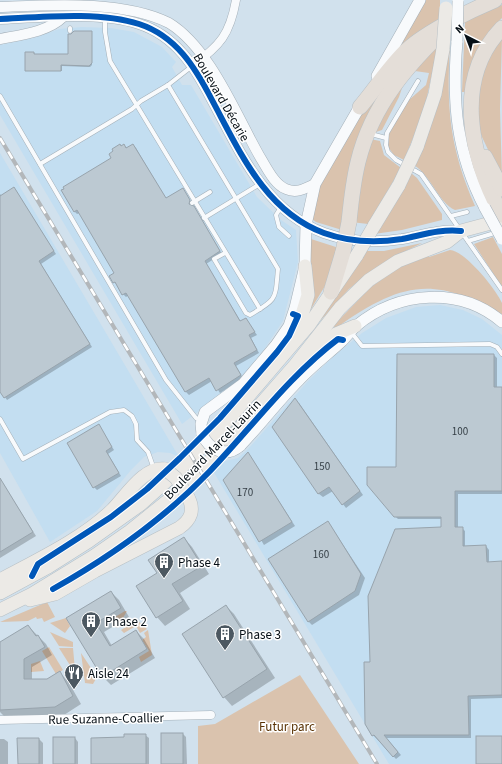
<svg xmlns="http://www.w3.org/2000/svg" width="502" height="764" font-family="'Source Sans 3',sans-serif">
  <rect width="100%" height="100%" fill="#d1e1ed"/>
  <g fill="#c3def1">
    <path d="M 82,27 L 111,28 L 134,32 L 162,47 L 176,62 L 172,67 L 182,85 L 191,85 L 257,197 L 281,220 L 296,230 L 298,262 L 283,321 L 257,360 L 236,383 L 182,424 L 0,115 L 0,45 L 34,38 L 59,29 Z"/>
    <path d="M 0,153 L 179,457 L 170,453 L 158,452 L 144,457 L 131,470 L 97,511 L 50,542 L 0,453 Z"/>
    <path d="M 440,305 L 463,310 L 482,319 L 502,335 L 502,764 L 389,764 L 213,471 L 221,462 L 238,458 L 248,449 L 308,381 L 333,357 L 362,333 L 386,318 L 416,307 Z"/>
  </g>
  <g fill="#dac3ae">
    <path d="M 422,0 L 440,0 L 440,21 L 389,59 Z"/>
    <path d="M 502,0 L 491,9 L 502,5 L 502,18 C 482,37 469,65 465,92 L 462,92 L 465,22 Z"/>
    <path d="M 502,37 L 500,109 L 502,179 L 482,137 L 479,128 L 477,97 L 487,61 Z"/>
    <path d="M 439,40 L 424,111 L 404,160 L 394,155 L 388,147 L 389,134 L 401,110 L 409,100 L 426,85 L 429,73 L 415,71 L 407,73 L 399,97 L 382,130 L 376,132 L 372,130 L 372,127 C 389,90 409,67 439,40 Z"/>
    <path d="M 450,46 C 446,108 450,149 475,206 L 455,210 C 439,203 431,176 414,165 L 446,48 Z"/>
    <path d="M 391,78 L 342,230 L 316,222 L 312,219 L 316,193 L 354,124 Z"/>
    <path d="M 370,139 L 380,141 L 384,155 L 401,168 L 368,224 L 351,222 Z"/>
    <path d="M 411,173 L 417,178 L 442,214 L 442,220 L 402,230 L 374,234 Z"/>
    <path d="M 493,237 L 502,254 L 502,287 L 474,244 Z"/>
    <path d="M 311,239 L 339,248 L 328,281 L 305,319 Z"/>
    <path d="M 422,243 L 396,256 L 360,280 L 349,289 L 321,320 L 319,319 L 364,251 L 384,251 Z"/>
    <path d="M 450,250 C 465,251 496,289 502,303 C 502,307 502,312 502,316 C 433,273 399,284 336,328 L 333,326 L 371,287 L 402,265 L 428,254 L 429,257 Z"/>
    <path d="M 47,602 L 55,617 L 44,622 L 42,618 L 37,619 L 36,617 L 28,621 L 0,622 Z"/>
    <path d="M 125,611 L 127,611 L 117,628 L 110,620 Z"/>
    <path d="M 66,618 L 70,626 L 65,633 L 50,623 Z"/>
    <path d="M 137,620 L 147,629 L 140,633 L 136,626 L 124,633 L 121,630 Z"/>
    <path d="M 148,630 L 152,655 L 141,662 L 139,657 L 149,651 L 142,640 L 146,637 L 144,633 Z"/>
    <path d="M 50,632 L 73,642 L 73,647 L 59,646 Z"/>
    <path d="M 49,647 L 63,670 L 56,674 L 42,651 Z"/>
    <path d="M 59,648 L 73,648 L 75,670 L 73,670 Z"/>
    <path d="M 81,653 L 97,677 L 93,684 L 85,683 Z"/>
    <path d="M 40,661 L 44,671 L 31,672 L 31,664 Z"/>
    <path d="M 300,675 L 359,764 L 198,764 L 198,726 L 215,724 Z"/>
  </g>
  <g fill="#0003">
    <path d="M 91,32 L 92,65 L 90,67 L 62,66 L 62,71 L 26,70 L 34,53 L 36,55 L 69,55 Z"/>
    <path d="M 124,145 L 127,148 L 133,145 L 136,148 L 166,199 L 185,192 L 192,204 L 192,206 L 196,210 L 222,254 L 206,264 L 241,322 L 246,319 L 257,335 L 251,338 L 259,353 L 236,366 L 243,378 L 220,393 L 212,381 L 189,395 L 186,392 L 129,295 L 126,297 L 123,294 L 111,277 L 116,274 L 80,213 L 77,214 L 75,212 L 62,191 L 113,158 Z"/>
    <path d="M 14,188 L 56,254 L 41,264 L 92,347 L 7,400 L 0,390 L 0,194 L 2,196 Z"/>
    <path d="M 494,355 L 497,358 L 497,388 L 502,388 L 502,494 L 458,494 L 458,528 L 462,528 L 465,531 L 465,547 L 486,546 L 489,550 L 489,563 L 502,562 L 502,698 L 471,699 L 471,738 L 386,738 L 401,755 L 396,759 L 373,735 L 371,663 L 442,528 L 442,519 L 398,519 L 395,516 L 397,468 Z"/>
    <path d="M 299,403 L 363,495 L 346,508 L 333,491 L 323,497 L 319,494 L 273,427 Z"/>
    <path d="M 99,426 L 114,450 L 108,454 L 121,476 L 97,490 L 94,487 Z"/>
    <path d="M 251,457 L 295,526 L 264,545 L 225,480 Z"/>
    <path d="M 0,479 L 36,536 L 0,558 Z"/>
    <path d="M 328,522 L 365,578 L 359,595 L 312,625 L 308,621 Z"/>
    <path d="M 184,538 L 192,547 L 209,574 L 180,593 L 190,609 L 165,626 L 157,617 Z"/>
    <path d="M 111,592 L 119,600 L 129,617 L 104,632 L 112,646 L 136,631 L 144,639 L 155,658 L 111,685 L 103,677 L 67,618 Z"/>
    <path d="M 226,606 L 234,614 L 275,678 L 232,706 L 224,697 Z"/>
    <path d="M 28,626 L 46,644 L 52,655 L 32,667 L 32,680 L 47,680 L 60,673 L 68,681 L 81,704 L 64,715 L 6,718 L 0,712 L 0,644 Z"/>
    <path d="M 183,734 L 186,737 L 187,764 L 162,764 Z"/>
    <path d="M 145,735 L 149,738 L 149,764 L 92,764 L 125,738 Z"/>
    <path d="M 75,738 L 78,742 L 78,764 L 54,764 Z"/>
    <path d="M 0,739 L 4,739 L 8,742 L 8,764 L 0,764 Z"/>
    <path d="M 39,739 L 43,743 L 43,764 L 19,764 Z"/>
  </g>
  <g fill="#bcc9d2" stroke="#98a4ad">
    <path d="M 74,31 L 92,31 L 92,63 L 89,66 L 61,65 L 61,71 L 25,71 L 25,52 L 34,52 L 34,54 L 68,54 L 68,34 L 71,34 Z"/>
    <path d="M 120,144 L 121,146 L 124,144 L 126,148 L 133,144 L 166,198 L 183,188 L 190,200 L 189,204 L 194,206 L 220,251 L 205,261 L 240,321 L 246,318 L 255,332 L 249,335 L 257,350 L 234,363 L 241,375 L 216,391 L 209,378 L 185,392 L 126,293 L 122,295 L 115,282 L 113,283 L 109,276 L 114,273 L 77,210 L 74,212 L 61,190 L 64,189 L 63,187 L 111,158 L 109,154 L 113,151 L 112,149 Z"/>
    <path d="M 14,187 L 54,251 L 39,261 L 90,344 L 4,398 L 0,392 L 0,196 Z"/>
    <path d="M 397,354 L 494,354 L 494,387 L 502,387 L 502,491 L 455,491 L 455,527 L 463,527 L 463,546 L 486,545 L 487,562 L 502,561 L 502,695 L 468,696 L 469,735 L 384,735 L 398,752 L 393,757 L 374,735 L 372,736 L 365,724 L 364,662 L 370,662 L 368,596 L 395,529 L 441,527 L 441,517 L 394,517 L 367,485 L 367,467 L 396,467 Z"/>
    <path d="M 295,398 L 360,491 L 342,505 L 329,487 L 318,494 L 272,427 Z"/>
    <path d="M 99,424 L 112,447 L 106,451 L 119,473 L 93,488 L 67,443 Z"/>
    <path d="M 248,452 L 292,522 L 259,542 L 223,480 Z"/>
    <path d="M 0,478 L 33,532 L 0,552 Z"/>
    <path d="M 328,521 L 361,574 L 355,591 L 308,622 L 268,559 Z"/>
    <path d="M 184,537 L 202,566 L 172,584 L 183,601 L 156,618 L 136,586 L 157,573 L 148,560 Z"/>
    <path d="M 111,591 L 121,608 L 96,623 L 110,646 L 136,630 L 147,649 L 102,677 L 66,618 Z"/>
    <path d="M 226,605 L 267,669 L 223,698 L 182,634 Z"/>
    <path d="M 28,625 L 36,636 L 38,635 L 45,647 L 24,659 L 24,679 L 47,679 L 60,671 L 73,696 L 55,707 L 0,710 L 0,642 Z"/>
    <rect x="161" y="733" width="22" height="31"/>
    <path d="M 124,734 L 146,734 L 146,764 L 91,764 L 91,738 L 124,737 Z"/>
    <rect x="476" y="736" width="26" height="28"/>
    <rect x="53" y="737" width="22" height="27"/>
    <path d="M 17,738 L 39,738 L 39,764 L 18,764 Z"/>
  </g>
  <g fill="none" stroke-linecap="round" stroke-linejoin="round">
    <g stroke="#a4b0b9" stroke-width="5">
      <g id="service">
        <path d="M 105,18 L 105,32 L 110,61 L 260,309"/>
        <path d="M 70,28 L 70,31"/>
        <path d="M 418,81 L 387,133 L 386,145 L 388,152 L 396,160 L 421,174 L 502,290"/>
        <path d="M 168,85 L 278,269 C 275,299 278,299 250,315 L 246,313 L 214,259 L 225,253"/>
        <path d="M 0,96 L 166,380 L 196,418 L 201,421"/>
        <path d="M 371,134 L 386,138"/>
        <path d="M 40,164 L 132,109 L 141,101 L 168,85 L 191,67"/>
        <path d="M 192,203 L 210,192"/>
        <path d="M 281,207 L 276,215 L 279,227 L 289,236"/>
        <path d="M 451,216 L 467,212"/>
        <path d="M 204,218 L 260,184"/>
        <path d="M 468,241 L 498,232"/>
        <path d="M 351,332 L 362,346 L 490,344 L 497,347 L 502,354"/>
        <path d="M 0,419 L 23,459 L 110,412 L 124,410 L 132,416 L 136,424 L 137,440 L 148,452 L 154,469"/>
      </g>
    </g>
    <g stroke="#a4b0b9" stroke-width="9">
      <g id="minor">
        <path d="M 193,65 C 220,46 230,34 236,0"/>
        <path d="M 0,720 L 211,715"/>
      </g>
    </g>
    <g stroke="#a4b0b9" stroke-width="11">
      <g id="tertiary">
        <path d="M 0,7 C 52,5 123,0 169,23 C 210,48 236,115 260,157 C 267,168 274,184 286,189 C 297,194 306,188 315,184"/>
        <path d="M 0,19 C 41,17 100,11 139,24 C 176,36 195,67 212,100 C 240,152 265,211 324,233 C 349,242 376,243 402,239 C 423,235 439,229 461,231"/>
        <path d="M 0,39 C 20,35 48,32 63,17"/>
      </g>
    </g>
    <g stroke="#a4b0b9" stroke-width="12">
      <g id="secondary">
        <path d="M 457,41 C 452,102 456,153 485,208"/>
        <path d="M 377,76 L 420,0"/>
        <path d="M 202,434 L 201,424 L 205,412 L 243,384 L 276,345 L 289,326 L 295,308 L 305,266 L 306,225 L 315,184 L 363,101"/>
        <path d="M 240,446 C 260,425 278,401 299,380 C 312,366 328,354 342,341 C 347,336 351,330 356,326 C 398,291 460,286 502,322"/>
      </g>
    </g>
    <g stroke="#b8c0c5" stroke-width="14">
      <g id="primary">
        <path d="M 417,147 L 435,94 L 443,49"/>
        <path d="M 374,226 L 399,185"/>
        <path d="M 295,338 L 308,295 L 305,266"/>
        <path d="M 308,355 L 336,334 L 355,326"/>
        <path d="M 0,580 C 37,560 82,539 112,510 C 126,496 144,466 165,469"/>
        <path d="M 0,593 L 48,567 L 89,541 L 141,504 L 181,468 L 228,420 L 309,325 L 357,255"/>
        <path d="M 30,600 L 55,594 L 95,571 L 179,528 C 191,520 195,510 188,497"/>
        <path d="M 0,610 L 32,594 L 94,556 L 130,531 L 171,498 L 218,453 L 295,365 L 340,308 L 369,280 L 398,261 L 447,242 L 461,231 L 502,220"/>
      </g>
    </g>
    <g stroke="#b8c0c5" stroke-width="16">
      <g id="motorway">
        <path d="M 502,28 C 452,80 471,158 502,215"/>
        <path d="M 360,107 C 376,88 389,67 407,50 C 426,32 471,10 495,0"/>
        <path d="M 485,157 L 502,189"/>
        <path d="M 349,222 C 351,202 353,182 358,162 C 372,104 409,63 451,23"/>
        <path d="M 331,292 L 343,252"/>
      </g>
    </g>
    <use href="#service" stroke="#f8fafc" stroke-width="4"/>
    <use href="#minor" stroke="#f8fafc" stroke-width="8"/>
    <use href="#tertiary" stroke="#f8fafc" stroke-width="10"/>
    <use href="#secondary" stroke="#f8fafc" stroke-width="11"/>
    <use href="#primary" stroke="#eceae6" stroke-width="13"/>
    <use href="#motorway" stroke="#e4ded8" stroke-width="15"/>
    <g stroke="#b3b7ba" stroke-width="4">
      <path id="rail" d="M 0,138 L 377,764"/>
    </g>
    <use href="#rail" stroke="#fff" stroke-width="2.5" stroke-dasharray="8" stroke-linecap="butt"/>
    <g stroke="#a4b0b9" stroke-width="12" stroke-linecap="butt">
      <g id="secondary-bridge">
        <path d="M 457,41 L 458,1"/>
        <path d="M 485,208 L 502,239"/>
        <path d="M 202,434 C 209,450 226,458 240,446"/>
      </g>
    </g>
    <g stroke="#b8c0c5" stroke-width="14" stroke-linecap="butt">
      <g id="primary-bridge">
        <path d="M 443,49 L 446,8"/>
        <path d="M 399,185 L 417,147"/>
        <path d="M 357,255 L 374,226"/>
        <path d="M 165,469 L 176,478 L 188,497"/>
      </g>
    </g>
    <g stroke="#b8c0c5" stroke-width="16" stroke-linecap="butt">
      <path id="motorway-bridge" d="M 343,252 L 349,222"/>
    </g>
    <use href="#secondary-bridge" stroke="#f8fafc" stroke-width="11"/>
    <use href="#primary-bridge" stroke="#eceae6" stroke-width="13"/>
    <use href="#motorway-bridge" stroke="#e4ded8" stroke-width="15"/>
    <g stroke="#fff" stroke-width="8">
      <g id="cycleway">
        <path d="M 0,19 C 41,17 100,11 139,24 C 176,36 195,67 212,100 C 240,152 265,211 324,233 C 349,242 376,243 402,239 C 423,235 439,229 461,231"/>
        <path d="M 32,576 L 38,564 L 111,517 L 147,489 L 180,458 L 220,418 L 277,352 L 289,336 L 298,316 L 293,314"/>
        <path d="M 53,589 C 110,557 164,519 210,471 C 252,427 289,376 338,339 L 343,340"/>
      </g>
    </g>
    <use href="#cycleway" stroke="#0057b8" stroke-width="6"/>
  </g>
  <defs>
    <g id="building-pin" transform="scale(1)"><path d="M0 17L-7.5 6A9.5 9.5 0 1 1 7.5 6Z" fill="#4c5861" stroke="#fff"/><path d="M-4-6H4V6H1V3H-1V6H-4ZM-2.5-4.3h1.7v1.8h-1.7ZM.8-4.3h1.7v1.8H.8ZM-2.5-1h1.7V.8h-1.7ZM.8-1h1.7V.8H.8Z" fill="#fff"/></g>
    <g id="restaurant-pin" transform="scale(1)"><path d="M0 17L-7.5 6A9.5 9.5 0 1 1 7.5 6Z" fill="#4c5861" stroke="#fff"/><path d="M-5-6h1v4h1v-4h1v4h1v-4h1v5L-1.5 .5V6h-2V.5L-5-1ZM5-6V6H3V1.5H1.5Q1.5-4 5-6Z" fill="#fff"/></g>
  </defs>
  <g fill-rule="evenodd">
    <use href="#building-pin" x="164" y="562"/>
    <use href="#building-pin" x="91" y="621"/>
    <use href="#building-pin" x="225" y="634"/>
    <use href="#restaurant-pin" x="74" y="673"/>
  </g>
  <g text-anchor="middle" stroke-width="3" stroke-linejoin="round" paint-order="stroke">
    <g font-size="11" fill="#343e45">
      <text x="460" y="435">100</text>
      <text x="322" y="470">150</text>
      <text x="245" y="496">170</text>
      <text x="321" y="558">160</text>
    </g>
    <g font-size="13" fill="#050e15" stroke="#fff">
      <text transform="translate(222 97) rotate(60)" y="5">Boulevard Décarie</text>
      <text transform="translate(212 449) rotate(-46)" y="5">Boulevard Marcel-Laurin</text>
      <text transform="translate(106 718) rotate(-1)" y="5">Rue Suzanne-Coallier</text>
    </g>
    <g font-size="13" fill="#050e15" stroke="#fff" text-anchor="start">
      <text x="178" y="567">Phase 4</text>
      <text x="105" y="626">Phase 2</text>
      <text x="239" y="639">Phase 3</text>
      <text x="88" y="678">Aisle 24</text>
    </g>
    <g font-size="13" fill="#5a3305" stroke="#fff">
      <text x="287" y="731">Futur parc</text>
    </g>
  </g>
  <g transform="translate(466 36) rotate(318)" stroke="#ffffff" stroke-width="3" paint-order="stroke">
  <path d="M0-3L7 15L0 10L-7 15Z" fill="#050e15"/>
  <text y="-6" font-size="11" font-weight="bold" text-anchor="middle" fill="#050e15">N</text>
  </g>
</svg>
